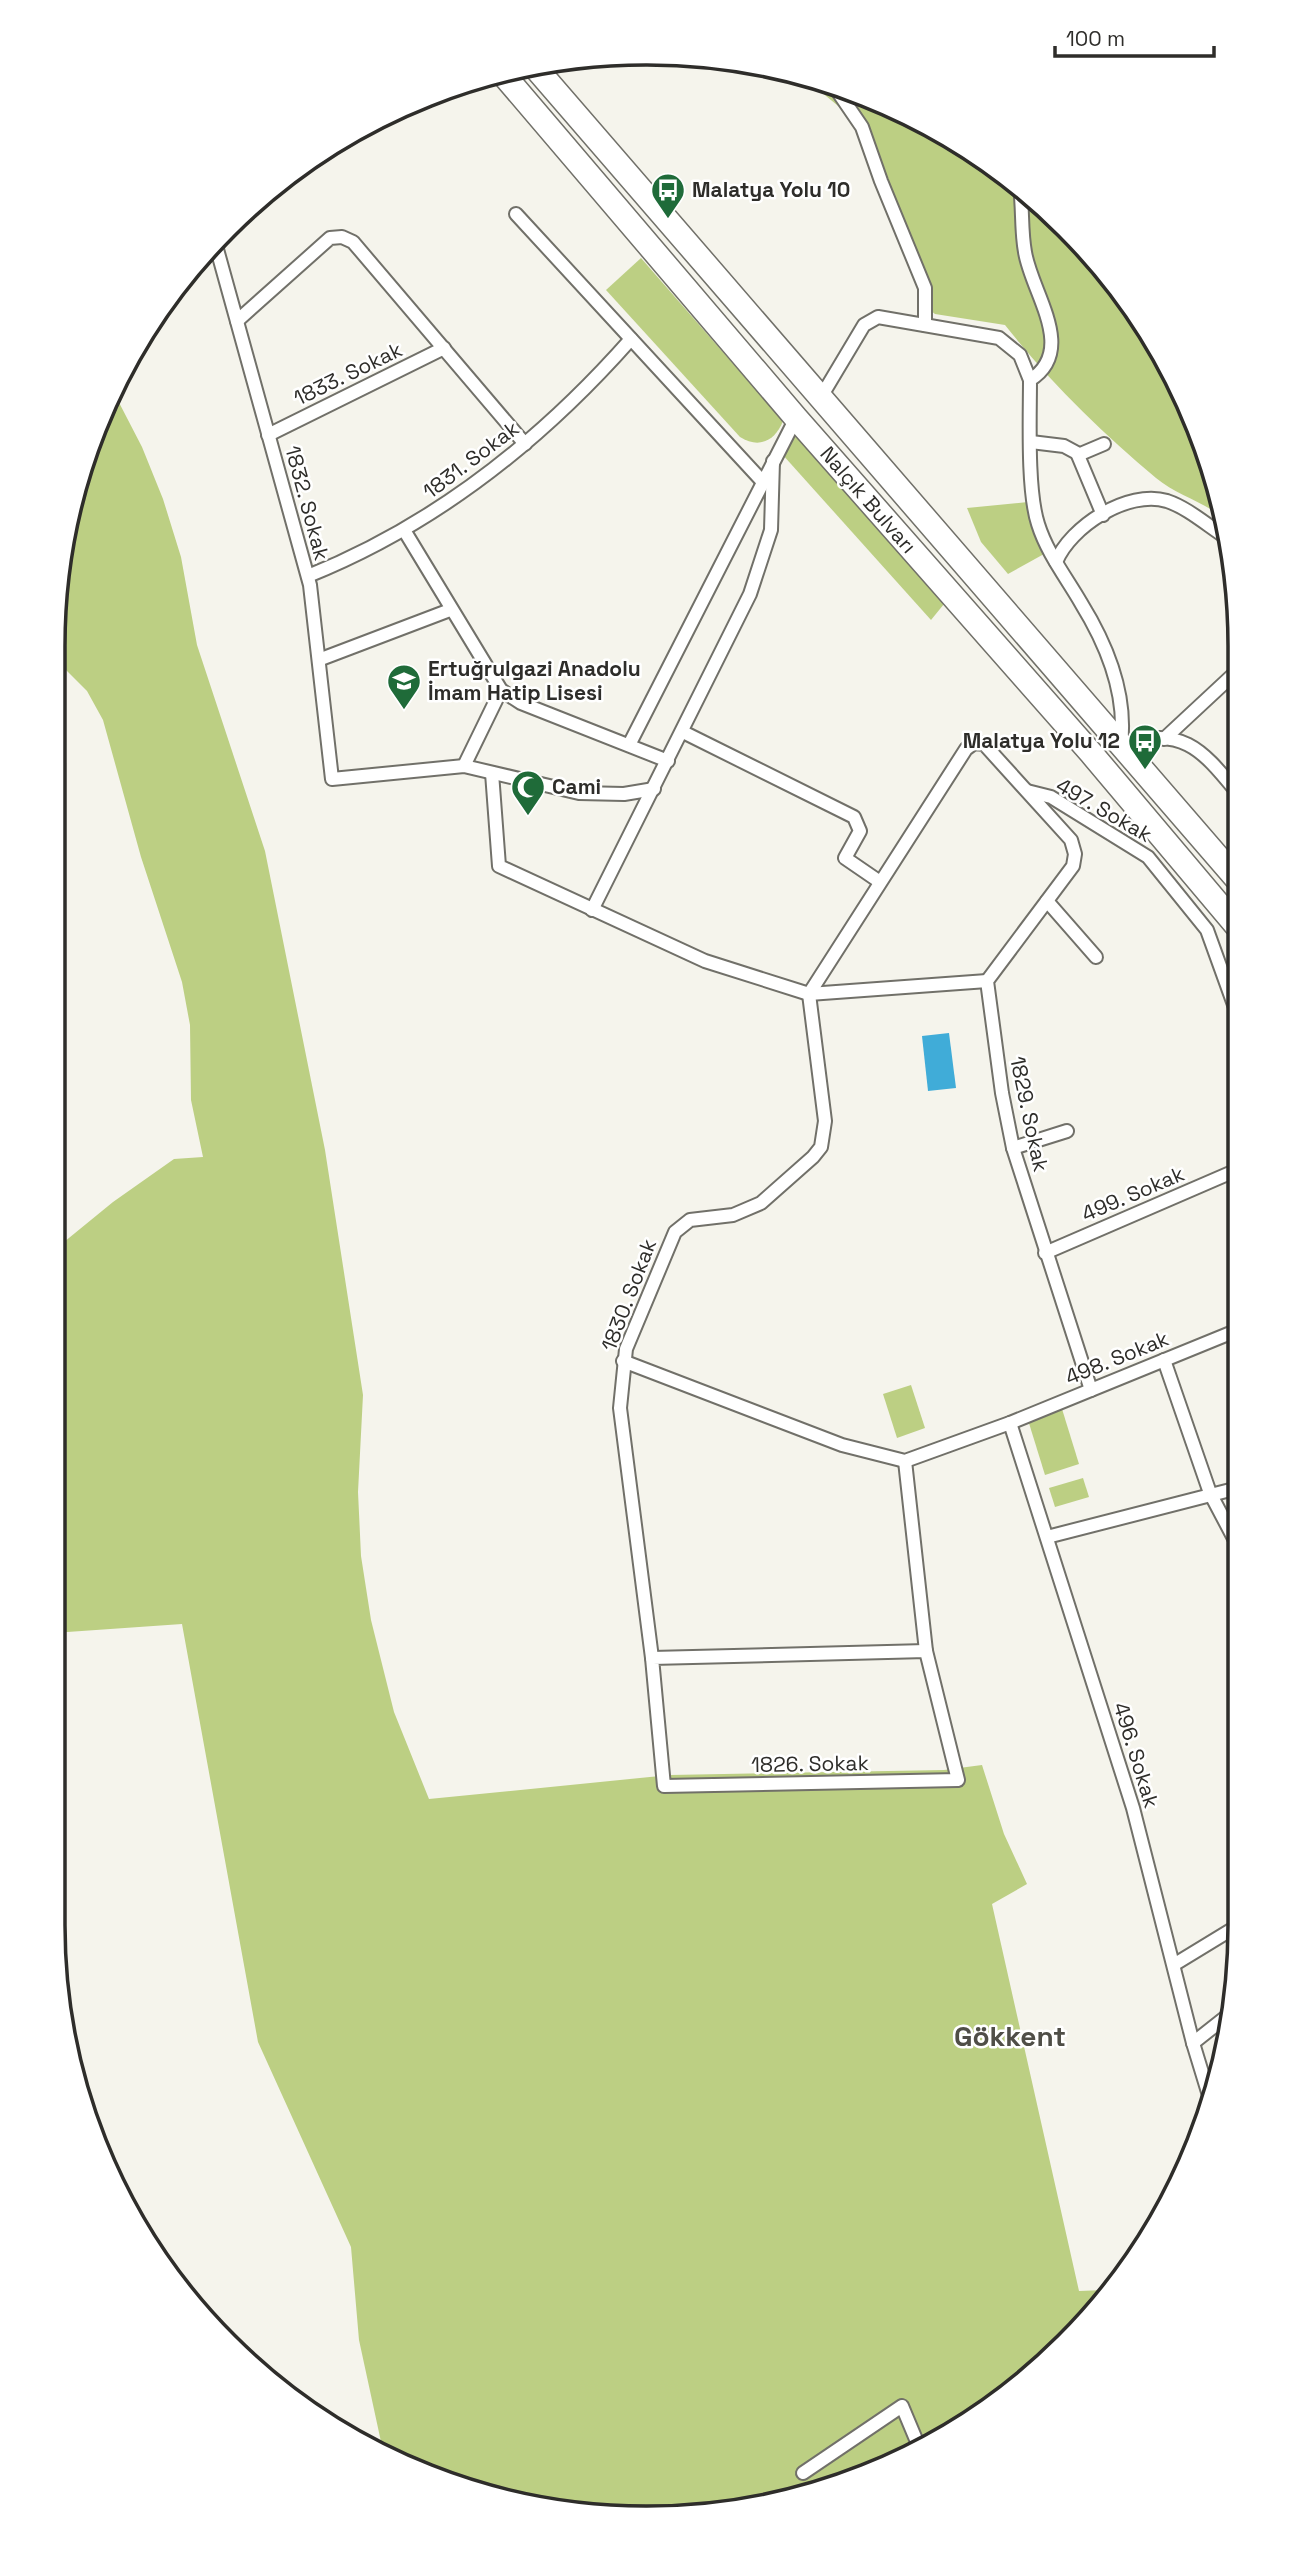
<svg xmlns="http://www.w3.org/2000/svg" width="1293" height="2571" font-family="'Space Grotesk',sans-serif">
  <rect width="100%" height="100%" fill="#f5f4ec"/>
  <g fill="#bccf83">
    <path d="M 797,72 L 909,114 L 1008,175 L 1118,285 L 1195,420 L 1221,516 C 1201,501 1175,494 1156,478 C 1101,432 1049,381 1005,325 L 935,314 L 920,302 L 921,289 L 854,126 L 843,110 Z"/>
    <path d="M 641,258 L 783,421 C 775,441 759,449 740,437 L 606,290 Z"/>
    <path d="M 112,389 L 142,447 L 163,499 L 181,557 L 197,645 L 265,851 L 325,1150 L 363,1395 L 358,1492 L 361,1556 L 371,1620 L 394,1712 L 429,1799 L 670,1775 L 944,1770 L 982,1765 L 1004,1834 L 1027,1884 L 992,1904 L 1079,2291 L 1105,2290 L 1067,2344 L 909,2457 L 724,2513 L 530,2507 L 383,2451 L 359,2340 L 351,2247 L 258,2042 L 182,1624 L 53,1633 L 53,1251 L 113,1202 L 174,1159 L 203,1157 L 191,1100 L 190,1025 L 182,982 L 141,857 L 103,720 L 87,691 L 63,667 L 54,635 L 54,608 L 73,493 Z"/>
    <path d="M 795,432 L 944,604 L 931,620 L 782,454 Z"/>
    <path d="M 1028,502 L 1044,554 L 1008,574 L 981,542 L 967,508 Z"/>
    <path d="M 911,1385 L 925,1428 L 897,1438 L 883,1394 Z"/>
    <path d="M 1062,1409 L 1079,1464 L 1045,1475 L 1028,1420 Z"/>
    <path d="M 1083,1478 L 1089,1497 L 1055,1507 L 1049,1488 Z"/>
  </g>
  <path fill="#40acd8" d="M 949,1033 L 956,1088 L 928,1091 L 922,1036 Z"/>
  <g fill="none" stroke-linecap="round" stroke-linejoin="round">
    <g stroke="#717069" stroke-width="16">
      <g id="street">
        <path d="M 834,86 L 862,127 L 881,181 L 925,288 L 925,325"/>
        <path d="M 1020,187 C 1023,209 1021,231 1025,252 C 1031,292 1078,350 1030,380 C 1030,417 1027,490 1038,524 C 1047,553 1066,577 1081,603 C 1107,645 1127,694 1121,744 C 1182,727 1200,747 1236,791"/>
        <path d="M 516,214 L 762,481"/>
        <path d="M 215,242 L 310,585 L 332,779 L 464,766 L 579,793 L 624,794 L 654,789"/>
        <path d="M 237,321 L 330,238 L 342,237 L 353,242 L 525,444"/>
        <path d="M 821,397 L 864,325 L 878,317 L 999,338 L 1020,355 L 1030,380"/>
        <path d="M 268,435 L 444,348"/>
        <path d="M 1031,442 L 1064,446 L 1077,453 L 1103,515"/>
        <path d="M 1078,455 L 1104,444"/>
        <path d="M 404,530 L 501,690 L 521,703 L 668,761"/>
        <path d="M 1056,562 C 1070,527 1128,489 1167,501 C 1188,508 1208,526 1227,538"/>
        <path d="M 308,576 C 435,525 541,441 631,339"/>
        <path d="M 321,659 L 450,610"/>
        <path d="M 683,732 L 854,817 L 860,831 L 845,858 L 880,882"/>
        <path d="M 1164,739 L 1236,672"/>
        <path d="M 629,745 L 796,418"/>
        <path d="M 464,766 L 501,690"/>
        <path d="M 492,773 L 499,866 L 705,961 L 809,994 L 987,981"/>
        <path d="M 1027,791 L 1051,797 L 1148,857 L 1207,930 L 1237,1013"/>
        <path d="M 1047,901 L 1096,957"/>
        <path d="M 592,910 L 750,594 L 771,530 L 773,461"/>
        <path d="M 1013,1148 L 1067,1131"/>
        <path d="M 1045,1253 L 1237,1170"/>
        <path d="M 1164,1360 L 1210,1493 L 1238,1546"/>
        <path d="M 623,1361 L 842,1445 L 905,1461 L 1010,1423 L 1238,1330"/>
        <path d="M 1010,1423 L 1133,1808 L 1193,2043 L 1211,2102"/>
        <path d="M 905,1461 L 926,1651"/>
        <path d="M 1047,1537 L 1238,1488"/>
        <path d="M 926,1651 L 958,1780 L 664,1786 L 652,1658 Z"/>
        <path d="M 652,1658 L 620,1408 L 626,1349 L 675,1232 L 690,1220 L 733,1215 L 761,1203 L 813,1157 L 821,1147 L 825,1121 L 809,994 L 966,749 L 974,743 L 984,744 L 1071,840 L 1075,854 L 1073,866 L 987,981 L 1002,1093 L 1013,1148 L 1091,1390"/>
        <path d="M 1175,1964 L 1239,1925"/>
        <path d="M 1193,2043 L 1231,2013"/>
        <path d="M 803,2473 L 902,2406 L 920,2449"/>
      </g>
    </g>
    <g stroke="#717069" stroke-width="26">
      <g id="highway">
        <path d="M 534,66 L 1236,878"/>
        <path d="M 502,73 L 796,418 L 1091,753 L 1236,925"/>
      </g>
    </g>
    <use href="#street" stroke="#fff" stroke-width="12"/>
    <use href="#highway" stroke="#fff" stroke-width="23"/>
  </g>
  <defs>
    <g id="bus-pin" transform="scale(1.75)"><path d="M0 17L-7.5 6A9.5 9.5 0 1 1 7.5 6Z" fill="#1f6b39" stroke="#fff"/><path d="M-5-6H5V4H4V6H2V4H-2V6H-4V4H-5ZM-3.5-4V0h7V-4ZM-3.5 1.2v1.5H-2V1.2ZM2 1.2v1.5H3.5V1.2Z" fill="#fff"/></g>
    <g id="school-pin" transform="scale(1.75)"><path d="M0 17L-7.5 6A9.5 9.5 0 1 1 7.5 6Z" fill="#1f6b39" stroke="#fff"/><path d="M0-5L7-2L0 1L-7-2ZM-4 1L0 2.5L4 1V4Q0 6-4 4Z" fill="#fff"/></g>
    <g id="mosque-pin" transform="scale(1.75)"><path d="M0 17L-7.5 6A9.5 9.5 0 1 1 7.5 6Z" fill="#1f6b39" stroke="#fff"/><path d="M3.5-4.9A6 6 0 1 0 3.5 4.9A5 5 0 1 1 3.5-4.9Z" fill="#fff"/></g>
  </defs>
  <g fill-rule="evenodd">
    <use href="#bus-pin" x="668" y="190"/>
    <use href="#school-pin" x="404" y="681"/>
    <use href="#bus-pin" x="1145" y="741"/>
    <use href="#mosque-pin" x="528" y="787"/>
  </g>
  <g text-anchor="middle" stroke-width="5" stroke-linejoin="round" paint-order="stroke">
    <g font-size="21" font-weight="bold" fill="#2e2d2a" stroke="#fff" text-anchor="start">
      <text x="692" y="197">Malatya Yolu 10</text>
      <text x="428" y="676">Ertuğrulgazi Anadolu<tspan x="428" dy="24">İmam Hatip Lisesi</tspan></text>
      <text x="1120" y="748" text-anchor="end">Malatya Yolu 12</text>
      <text x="552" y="794">Cami</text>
    </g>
    <g font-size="21" fill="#2e2d2a" stroke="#fff">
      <text transform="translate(348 374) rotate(-26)" y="7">1833. Sokak</text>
      <text transform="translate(471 460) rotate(-37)" y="7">1831. Sokak</text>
      <text transform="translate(868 500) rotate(49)" y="7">Nalçık Bulvarı</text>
      <text transform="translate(307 503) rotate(75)" y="7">1832. Sokak</text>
      <text transform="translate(1104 810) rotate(30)" y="7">497. Sokak</text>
      <text transform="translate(1029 1114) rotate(78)" y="7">1829. Sokak</text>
      <text transform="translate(1133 1194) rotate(-23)" y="7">499. Sokak</text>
      <text transform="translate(629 1295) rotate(-69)" y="7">1830. Sokak</text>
      <text transform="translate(1117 1358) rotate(-22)" y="7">498. Sokak</text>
      <text transform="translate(1136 1755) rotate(73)" y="7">496. Sokak</text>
      <text transform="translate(810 1764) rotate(-1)" y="7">1826. Sokak</text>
    </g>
    <g font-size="28" font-weight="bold" fill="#4f4e47" stroke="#fff">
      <text x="1010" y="2046">Gökkent</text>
    </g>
  </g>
  <path d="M0 0H1293V2571H0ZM646 65H647A581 581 0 0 1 1228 646V1925A581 581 0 0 1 647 2506H646A581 581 0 0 1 65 1925V646A581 581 0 0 1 646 65Z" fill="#fff" fill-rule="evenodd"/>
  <path fill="none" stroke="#2e2d2a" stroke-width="3.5" d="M646 65H647A581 581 0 0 1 1228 646V1925A581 581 0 0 1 647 2506H646A581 581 0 0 1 65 1925V646A581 581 0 0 1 646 65Z"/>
  <path d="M1055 46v10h159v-10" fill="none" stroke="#2e2d2a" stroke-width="3.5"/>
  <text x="1066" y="46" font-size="21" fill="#2e2d2a" stroke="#ffffff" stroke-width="5" paint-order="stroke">100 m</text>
</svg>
